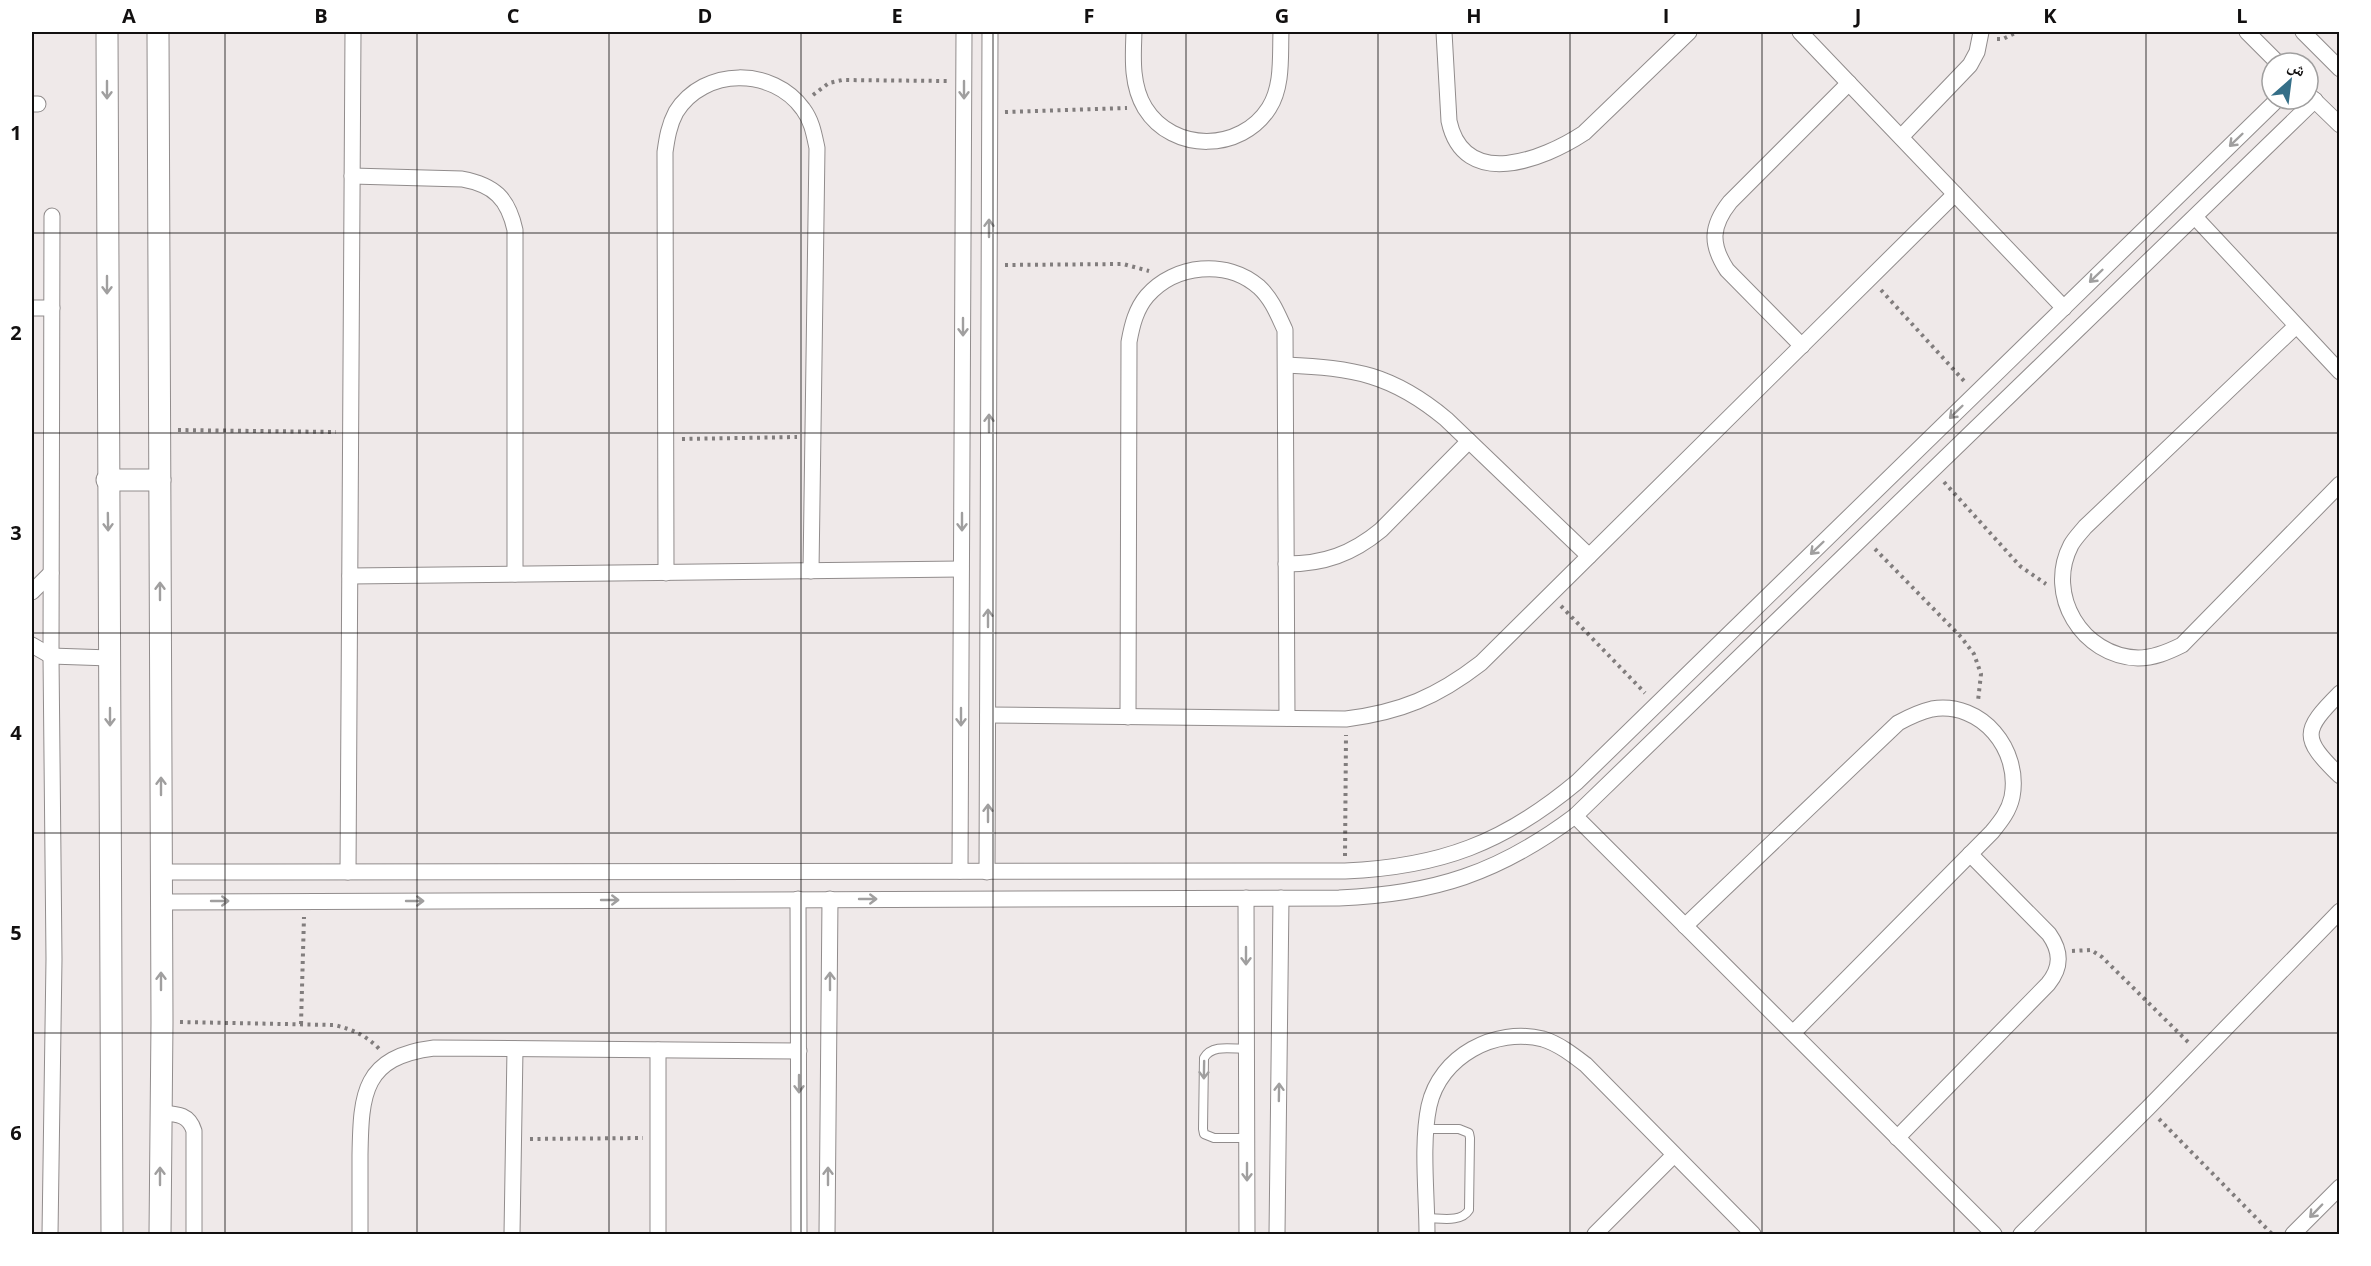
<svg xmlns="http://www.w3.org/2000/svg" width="2371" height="1266" font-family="'Open Sans','Noto Naskh Arabic',sans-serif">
  <rect width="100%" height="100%" fill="#efe9e9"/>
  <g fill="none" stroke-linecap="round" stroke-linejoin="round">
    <g stroke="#918c8c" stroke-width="10">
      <g id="lane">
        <path d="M 1246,1049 C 1232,1049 1212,1044 1204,1058 L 1203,1129 L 1204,1134 L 1214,1138 L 1246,1138"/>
        <path d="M 1426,1129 L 1459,1129 L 1469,1133 L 1470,1138 L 1469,1210 C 1461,1223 1440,1218 1427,1218"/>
      </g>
    </g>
    <g stroke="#918c8c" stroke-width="17">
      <g id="street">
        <path d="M 1134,32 C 1133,57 1131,85 1145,108 C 1173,153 1241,152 1269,108 C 1283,86 1280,56 1281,32"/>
        <path d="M 1444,32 L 1449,121 C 1464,191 1543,160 1584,133 L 1689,32"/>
        <path d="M 1800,32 L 2064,308"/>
        <path d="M 2247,32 L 2278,63"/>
        <path d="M 2303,32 L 2340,69"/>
        <path d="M 2308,94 L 2340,125"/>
        <path d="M 32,104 L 38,104"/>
        <path d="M 1901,137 L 1970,65 L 1977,52 L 1981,32"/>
        <path d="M 352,176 L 462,179 C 494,185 508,198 515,230 L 515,574"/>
        <path d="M 2195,217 L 2340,372"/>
        <path d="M 32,308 L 52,308"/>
        <path d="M 2296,326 L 2085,527 C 2081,532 2075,538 2071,545 C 2045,595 2082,656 2138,658 C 2154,658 2168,652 2182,645 L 2340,484"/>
        <path d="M 1802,346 L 1727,270 C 1710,244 1711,226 1730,202 L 1849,83"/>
        <path d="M 1286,365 C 1354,368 1392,374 1446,419 L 1589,556"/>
        <path d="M 1286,564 C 1324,564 1352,554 1381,530 L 1469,441"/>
        <path d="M 666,573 L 665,152 C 667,138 669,125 676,112 C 704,67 773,67 803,109 C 812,121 814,134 817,148 L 811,571"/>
        <path d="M 350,576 L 961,569"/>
        <path d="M 32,592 L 51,573"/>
        <path d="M 32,645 L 51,656 L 110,658"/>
        <path d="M 2340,693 C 2302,731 2301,738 2340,776"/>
        <path d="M 988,715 L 1346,719 C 1401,712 1437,697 1481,663 L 1955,194"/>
        <path d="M 1128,717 L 1129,342 C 1132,325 1136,309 1147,296 C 1175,264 1227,259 1259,287 C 1272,299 1278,315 1285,330 L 1287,718"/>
        <path d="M 1575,816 L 1994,1234"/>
        <path d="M 960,871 L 964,32"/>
        <path d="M 161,872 L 1345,871 C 1440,867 1504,843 1577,782 L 2278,99"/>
        <path d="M 348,872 L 353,32"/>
        <path d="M 987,872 L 990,32"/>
        <path d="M 1246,898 L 1247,1234"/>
        <path d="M 798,899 L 799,1234"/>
        <path d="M 161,902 L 1339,898 C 1434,894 1499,873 1575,816 L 2315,100"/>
        <path d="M 1685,926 L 1898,723 C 1909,717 1919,712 1932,709 C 1982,701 2021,750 2012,797 C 2009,811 2001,821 1992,832 L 1793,1033"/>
        <path d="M 161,1113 C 177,1114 189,1114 194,1131 L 194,1234"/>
        <path d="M 1897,1138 L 2048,984 C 2062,967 2061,951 2049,934 L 1970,854"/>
        <path d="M 50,1234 L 54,959 L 51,656 L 52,216"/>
        <path d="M 360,1234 C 360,1208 360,1181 360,1155 C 361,1093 363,1057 434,1048 L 799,1051"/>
        <path d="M 512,1234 L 515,1049"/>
        <path d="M 658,1234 L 658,1050"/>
        <path d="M 827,1234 L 830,899"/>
        <path d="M 1277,1234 L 1281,898"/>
        <path d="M 1427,1234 C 1427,1195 1421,1144 1429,1106 C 1440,1056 1495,1027 1543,1039 C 1559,1044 1573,1055 1586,1065 L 1753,1234"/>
        <path d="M 1595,1234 L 1674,1155"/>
        <path d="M 2021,1234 L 2148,1108 L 2340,911"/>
        <path d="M 2293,1234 L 2340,1187"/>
      </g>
    </g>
    <g stroke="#918c8c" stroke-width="23">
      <g id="secondary">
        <path d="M 107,32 L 112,1234"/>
        <path d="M 158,32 L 162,1022 L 160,1234"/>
        <path d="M 107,480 L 160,480"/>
      </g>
    </g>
    <g stroke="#817d7d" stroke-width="4" stroke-dasharray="3 4.5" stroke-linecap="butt">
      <path d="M 1997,39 L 2003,39 L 2017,32"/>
      <path d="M 813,95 L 829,83 L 842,80 L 948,81"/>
      <path d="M 1005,112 L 1127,108"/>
      <path d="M 1005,265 L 1123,264 L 1149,271"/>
      <path d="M 1881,290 L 1965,382"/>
      <path d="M 178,430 L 336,432"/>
      <path d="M 682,439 L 797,437"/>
      <path d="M 1944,482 L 2020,566 L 2046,584"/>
      <path d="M 1875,549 L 1961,637 L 1974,654 L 1981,674 L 1978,701"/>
      <path d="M 1561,606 L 1645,693"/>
      <path d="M 1345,856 L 1346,735"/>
      <path d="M 2072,951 L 2091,950 L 2102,957 L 2189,1043"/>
      <path d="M 180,1022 L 334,1025 C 352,1029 368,1036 381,1051"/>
      <path d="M 301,1024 L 304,917"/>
      <path d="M 2159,1119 L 2272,1234"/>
      <path d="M 530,1139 L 643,1138"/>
    </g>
    <use href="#lane" stroke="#fff" stroke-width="8"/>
    <use href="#street" stroke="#fff" stroke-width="15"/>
    <use href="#secondary" stroke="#fff" stroke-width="21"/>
  </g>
  <defs><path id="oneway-shaft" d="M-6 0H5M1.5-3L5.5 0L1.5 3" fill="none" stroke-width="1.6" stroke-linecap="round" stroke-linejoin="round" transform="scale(1.5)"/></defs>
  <g stroke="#a09f9f">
    <use href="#oneway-shaft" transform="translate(107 90) rotate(90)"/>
    <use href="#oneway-shaft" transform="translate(964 90) rotate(90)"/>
    <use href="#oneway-shaft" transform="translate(2236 140) rotate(136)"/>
    <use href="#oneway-shaft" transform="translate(989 228) rotate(-90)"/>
    <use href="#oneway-shaft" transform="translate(2096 276) rotate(136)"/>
    <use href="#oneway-shaft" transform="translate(107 285) rotate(90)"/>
    <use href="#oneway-shaft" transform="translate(963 327) rotate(90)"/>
    <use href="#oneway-shaft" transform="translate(1956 412) rotate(136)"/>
    <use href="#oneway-shaft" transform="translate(989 423) rotate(-90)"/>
    <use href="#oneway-shaft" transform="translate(108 522) rotate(89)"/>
    <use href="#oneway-shaft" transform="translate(962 522) rotate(90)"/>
    <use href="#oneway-shaft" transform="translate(1817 548) rotate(136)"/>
    <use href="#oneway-shaft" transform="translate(160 591) rotate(-90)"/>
    <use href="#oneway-shaft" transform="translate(988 618) rotate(-90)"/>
    <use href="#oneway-shaft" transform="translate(110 717) rotate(90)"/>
    <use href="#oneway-shaft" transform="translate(961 717) rotate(90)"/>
    <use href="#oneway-shaft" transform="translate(161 786) rotate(-90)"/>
    <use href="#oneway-shaft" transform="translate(988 813) rotate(-90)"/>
    <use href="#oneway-shaft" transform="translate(868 899)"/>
    <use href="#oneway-shaft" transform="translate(610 900)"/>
    <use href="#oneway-shaft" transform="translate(220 901)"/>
    <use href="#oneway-shaft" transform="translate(415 901)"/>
    <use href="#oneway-shaft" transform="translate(1246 956) rotate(90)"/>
    <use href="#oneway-shaft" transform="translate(161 981) rotate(-90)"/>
    <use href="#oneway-shaft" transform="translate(830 981) rotate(-90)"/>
    <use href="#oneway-shaft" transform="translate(1204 1070) rotate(91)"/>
    <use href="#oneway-shaft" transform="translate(799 1084) rotate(90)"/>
    <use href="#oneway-shaft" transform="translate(1279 1092) rotate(-89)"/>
    <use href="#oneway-shaft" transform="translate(1247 1172) rotate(90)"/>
    <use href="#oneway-shaft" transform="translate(160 1176) rotate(-90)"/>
    <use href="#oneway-shaft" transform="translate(828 1176) rotate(-90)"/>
    <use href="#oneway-shaft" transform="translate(2316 1211) rotate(134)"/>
  </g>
  <path fill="none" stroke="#121010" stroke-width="1.5" stroke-opacity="0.55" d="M 225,32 L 225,1234M 417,32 L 417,1234M 609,32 L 609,1234M 801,32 L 801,1234M 993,32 L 993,1234M 1186,32 L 1186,1234M 1378,32 L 1378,1234M 1570,32 L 1570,1234M 1762,32 L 1762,1234M 1954,32 L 1954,1234M 2146,32 L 2146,1234M 32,233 L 2340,233M 32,433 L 2340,433M 32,633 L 2340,633M 32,833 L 2340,833M 32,1033 L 2340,1033"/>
  <rect width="2371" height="1266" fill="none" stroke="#ffffff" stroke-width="66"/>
  <g transform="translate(2290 81) rotate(28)"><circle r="28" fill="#ffffff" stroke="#a09f9f" stroke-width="1.5"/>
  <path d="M0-4.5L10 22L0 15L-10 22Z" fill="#356f88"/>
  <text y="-9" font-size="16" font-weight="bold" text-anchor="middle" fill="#121010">ش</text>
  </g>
  <rect x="33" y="33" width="2305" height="1200" fill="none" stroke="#121010" stroke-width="2"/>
  <g font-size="20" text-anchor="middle" font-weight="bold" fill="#121010">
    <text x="129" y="23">A</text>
    <text x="321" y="23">B</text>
    <text x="513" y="23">C</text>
    <text x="705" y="23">D</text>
    <text x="897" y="23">E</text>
    <text x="1089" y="23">F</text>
    <text x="1282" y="23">G</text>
    <text x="1474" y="23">H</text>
    <text x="1666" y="23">I</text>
    <text x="1858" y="23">J</text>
    <text x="2050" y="23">K</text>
    <text x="2242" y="23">L</text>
    <text x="16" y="140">1</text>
    <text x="16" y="340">2</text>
    <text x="16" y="540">3</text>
    <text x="16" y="740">4</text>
    <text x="16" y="940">5</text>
    <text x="16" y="1140">6</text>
  </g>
</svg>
